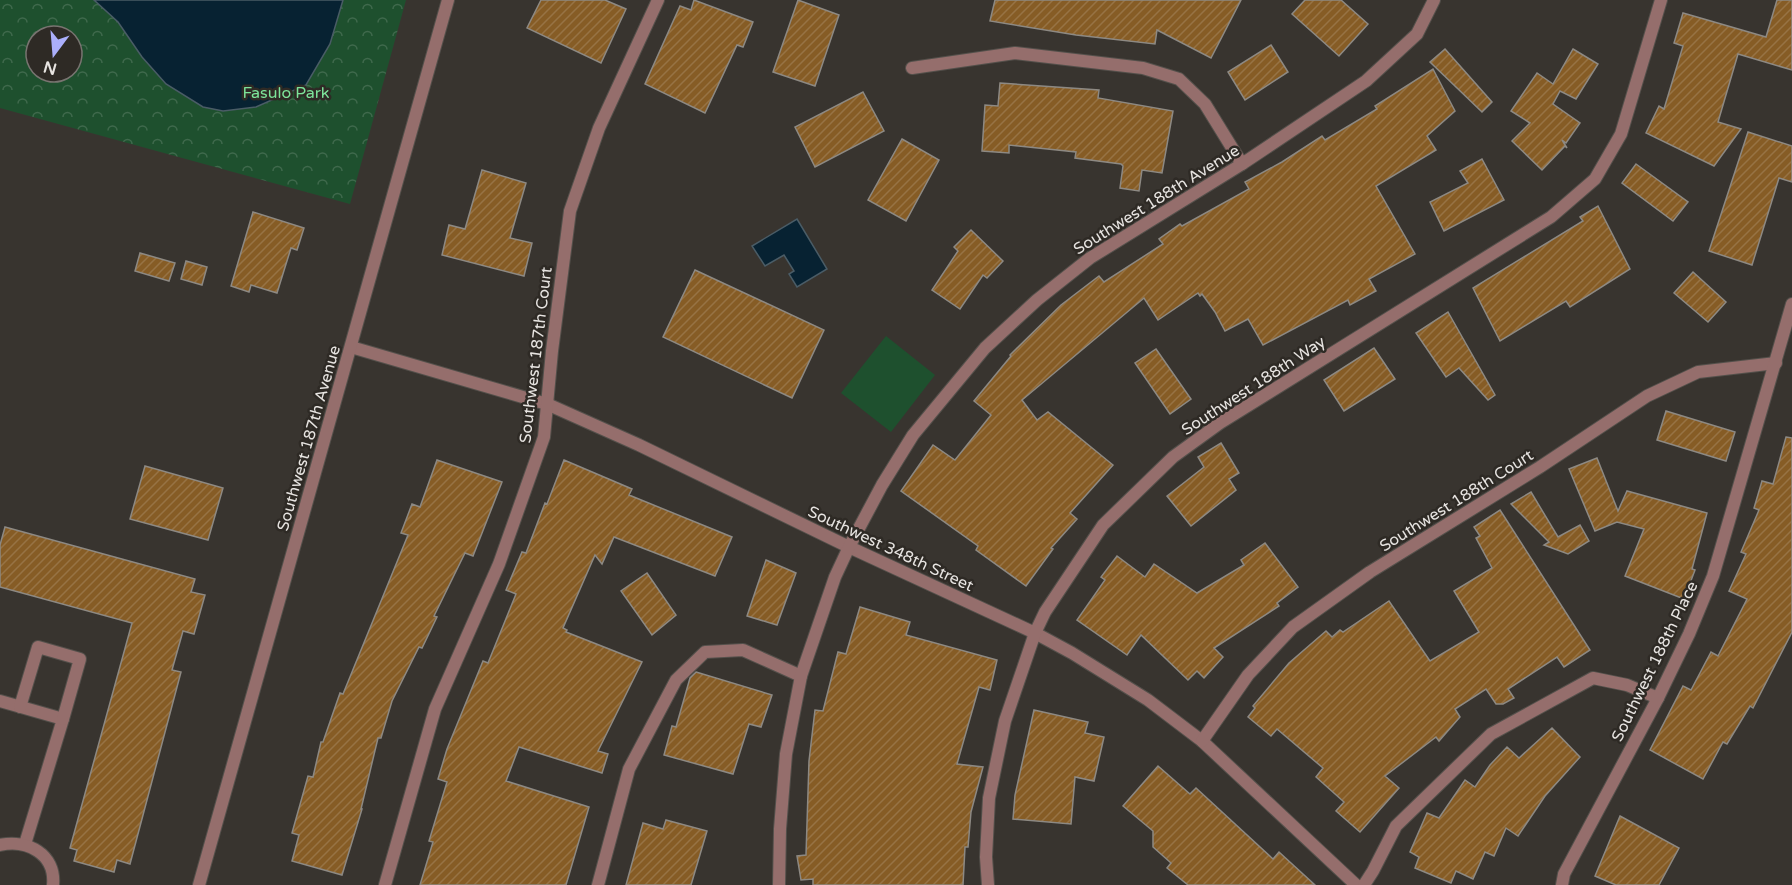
<svg xmlns="http://www.w3.org/2000/svg" width="1792" height="885" font-family="'Varela Round',sans-serif">
  <defs>
    <pattern id="forest-crowns" width="20" height="18" patternUnits="userSpaceOnUse" patternTransform="scale(1.5)"><rect width="20" height="18" fill="#1e502e"/><path d="M2 6a3 3 0 1 1 6 0M12 15a3 3 0 1 1 6 0" fill="none" stroke="#3f694c"/></pattern>
    <pattern id="building-hatch" width="6" height="6" patternUnits="userSpaceOnUse" patternTransform="scale(1.5)"><rect width="6" height="6" fill="#865c25"/><path d="M-1 1l2-2M0 6l6-6M5 7l2-2" fill="none" stroke="#977344"/></pattern>
  </defs>
  <rect width="100%" height="100%" fill="#38342f"/>
  <path fill="url(#forest-crowns)" fill-rule="evenodd" d="M 0,0 L 406,0 L 350,204 L 0,108 ZM 36,36 L 72,36 L 72,72 L 36,72 Z"/>
  <path fill="#1e502e" d="M 886,336 L 935,375 L 891,432 L 841,393 Z"/>
  <g fill="#072232" stroke="#4a5c66" stroke-width="1.5">
    <path d="M 94,0 L 343,0 L 330,44 L 306,85 L 256,107 L 223,111 L 203,107 L 166,84 L 142,57 L 118,22 Z"/>
    <path d="M 797,219 L 827,269 L 797,287 L 789,274 L 794,271 L 784,255 L 765,266 L 752,246 Z"/>
  </g>
  <g fill="url(#building-hatch)" stroke="#8d8983" stroke-width="1.5">
    <path d="M 541,0 L 605,0 L 626,9 L 601,63 L 527,28 Z"/>
    <path d="M 694,0 L 753,22 L 743,47 L 737,45 L 705,113 L 645,84 L 680,6 L 691,10 Z"/>
    <path d="M 798,0 L 839,15 L 815,86 L 773,72 Z"/>
    <path d="M 995,0 L 1241,0 L 1211,58 L 1157,30 L 1155,44 L 1076,35 L 990,21 Z"/>
    <path d="M 1305,0 L 1341,0 L 1368,24 L 1339,56 L 1292,14 Z"/>
    <path d="M 1777,0 L 1792,0 L 1792,70 L 1738,54 L 1718,122 L 1741,129 L 1714,166 L 1646,133 L 1659,106 L 1664,109 L 1683,46 L 1674,43 L 1683,13 L 1766,37 Z"/>
    <path d="M 1271,45 L 1288,72 L 1245,100 L 1228,72 Z"/>
    <path d="M 1445,49 L 1492,102 L 1482,112 L 1430,62 Z"/>
    <path d="M 1573,49 L 1598,64 L 1576,99 L 1560,91 L 1553,104 L 1580,123 L 1566,143 L 1562,140 L 1567,148 L 1565,146 L 1542,170 L 1512,141 L 1530,123 L 1511,111 L 1537,73 L 1553,84 Z"/>
    <path d="M 1433,69 L 1455,111 L 1427,136 L 1436,150 L 1376,186 L 1415,254 L 1369,279 L 1376,291 L 1350,305 L 1348,300 L 1263,345 L 1248,319 L 1225,331 L 1215,312 L 1202,294 L 1200,296 L 1198,293 L 1158,320 L 1144,298 L 1022,400 L 1037,420 L 1048,412 L 1113,465 L 1070,513 L 1077,519 L 1051,548 L 1053,549 L 1026,586 L 976,550 L 978,546 L 901,491 L 933,445 L 955,460 L 991,415 L 974,401 L 1011,356 L 1010,355 L 1061,305 L 1099,276 L 1104,282 L 1163,244 L 1159,239 L 1180,224 L 1182,226 L 1249,189 L 1245,182 L 1282,162 L 1322,136 L 1325,140 L 1377,109 L 1375,106 Z"/>
    <path d="M 1000,83 L 1099,90 L 1098,98 L 1173,111 L 1162,173 L 1142,170 L 1139,191 L 1120,188 L 1123,166 L 1121,164 L 1075,158 L 1076,152 L 1009,145 L 1009,153 L 982,151 L 985,105 L 998,106 Z"/>
    <path d="M 863,92 L 884,131 L 815,167 L 795,127 Z"/>
    <path d="M 1748,132 L 1792,146 L 1792,182 L 1779,178 L 1752,265 L 1709,251 Z"/>
    <path d="M 902,139 L 939,160 L 906,221 L 868,200 Z"/>
    <path d="M 1482,159 L 1504,200 L 1444,231 L 1430,202 L 1468,183 L 1460,171 Z"/>
    <path d="M 1636,164 L 1688,202 L 1673,221 L 1622,183 Z"/>
    <path d="M 482,170 L 526,183 L 510,238 L 532,243 L 524,276 L 442,255 L 449,225 L 465,229 Z"/>
    <path d="M 1598,206 L 1630,269 L 1570,307 L 1566,301 L 1500,341 L 1473,288 L 1583,221 L 1580,217 Z"/>
    <path d="M 253,212 L 304,228 L 297,250 L 291,248 L 277,293 L 251,285 L 249,292 L 231,286 Z"/>
    <path d="M 971,230 L 1003,261 L 987,278 L 983,275 L 960,309 L 932,290 L 958,251 L 954,247 Z"/>
    <path d="M 140,253 L 175,263 L 169,281 L 135,271 Z"/>
    <path d="M 186,261 L 207,267 L 202,285 L 181,279 Z"/>
    <path d="M 695,270 L 824,330 L 792,398 L 663,337 Z"/>
    <path d="M 1693,272 L 1726,302 L 1708,322 L 1674,293 Z"/>
    <path d="M 1448,312 L 1495,395 L 1488,400 L 1459,368 L 1446,377 L 1416,333 Z"/>
    <path d="M 1374,348 L 1395,379 L 1344,411 L 1324,380 Z"/>
    <path d="M 1156,349 L 1191,399 L 1170,414 L 1135,363 Z"/>
    <path d="M 1666,411 L 1735,432 L 1726,461 L 1657,440 Z"/>
    <path d="M 1786,437 L 1792,438 L 1792,632 L 1753,708 L 1750,706 L 1727,744 L 1723,742 L 1703,779 L 1650,750 L 1683,686 L 1691,690 L 1711,652 L 1718,656 L 1747,599 L 1729,591 L 1746,554 L 1741,552 L 1759,510 L 1754,508 L 1762,481 L 1773,484 Z"/>
    <path d="M 1221,443 L 1239,473 L 1229,479 L 1236,490 L 1191,526 L 1167,496 L 1204,467 L 1198,457 Z"/>
    <path d="M 1597,458 L 1618,511 L 1627,491 L 1707,513 L 1692,569 L 1695,570 L 1684,599 L 1625,576 L 1644,529 L 1617,522 L 1595,531 L 1569,469 Z"/>
    <path d="M 437,460 L 502,482 L 473,556 L 465,553 L 434,616 L 437,617 L 422,648 L 419,647 L 392,701 L 381,738 L 378,738 L 361,809 L 362,809 L 342,875 L 292,861 L 299,835 L 292,833 L 308,776 L 313,777 L 321,742 L 323,742 L 340,693 L 343,694 L 408,535 L 401,533 L 412,504 L 420,507 Z"/>
    <path d="M 564,460 L 632,489 L 629,495 L 732,537 L 715,576 L 614,537 L 602,564 L 595,555 L 563,628 L 567,630 L 566,632 L 642,662 L 598,751 L 608,754 L 602,773 L 519,747 L 506,781 L 589,807 L 566,885 L 420,885 L 433,842 L 429,841 L 447,782 L 438,779 L 447,749 L 483,661 L 488,663 L 516,594 L 506,590 L 522,552 L 526,553 L 545,503 L 547,504 Z"/>
    <path d="M 145,466 L 223,488 L 208,540 L 130,519 Z"/>
    <path d="M 1531,492 L 1558,537 L 1580,525 L 1589,541 L 1568,554 L 1544,545 L 1549,542 L 1511,504 Z"/>
    <path d="M 1500,510 L 1590,650 L 1564,667 L 1557,657 L 1508,689 L 1514,698 L 1503,704 L 1496,704 L 1486,689 L 1455,709 L 1460,717 L 1439,741 L 1436,737 L 1385,776 L 1399,788 L 1360,832 L 1336,811 L 1344,802 L 1316,777 L 1323,768 L 1277,729 L 1271,736 L 1248,717 L 1255,708 L 1253,706 L 1289,663 L 1326,631 L 1332,637 L 1340,630 L 1343,632 L 1389,601 L 1430,661 L 1479,632 L 1454,591 L 1492,568 L 1476,538 L 1480,536 L 1474,527 Z"/>
    <path d="M 5,527 L 195,579 L 191,592 L 205,595 L 194,634 L 183,631 L 172,670 L 181,672 L 130,864 L 117,860 L 114,872 L 74,861 L 77,850 L 70,848 L 132,623 L 0,587 L 0,545 Z"/>
    <path d="M 1265,543 L 1298,587 L 1277,603 L 1279,606 L 1214,648 L 1223,657 L 1204,678 L 1197,671 L 1188,680 L 1141,635 L 1127,655 L 1077,620 L 1105,580 L 1101,577 L 1117,556 L 1145,577 L 1154,564 L 1197,593 L 1244,565 L 1241,560 Z"/>
    <path d="M 766,560 L 796,573 L 777,625 L 747,616 Z"/>
    <path d="M 647,573 L 676,615 L 652,635 L 621,591 Z"/>
    <path d="M 860,607 L 910,622 L 906,635 L 997,660 L 990,690 L 979,687 L 957,764 L 983,767 L 971,812 L 968,847 L 965,847 L 963,885 L 813,885 L 813,879 L 801,880 L 797,856 L 806,855 L 809,761 L 815,710 L 823,711 L 838,652 L 846,654 Z"/>
    <path d="M 696,672 L 772,695 L 761,727 L 749,724 L 733,774 L 664,755 L 672,726 L 676,727 L 690,678 Z"/>
    <path d="M 1034,710 L 1088,722 L 1085,733 L 1104,737 L 1094,781 L 1075,777 L 1071,824 L 1013,819 L 1015,795 Z"/>
    <path d="M 1552,728 L 1580,757 L 1545,796 L 1518,836 L 1506,828 L 1494,856 L 1485,852 L 1473,879 L 1456,871 L 1451,883 L 1415,868 L 1419,857 L 1410,852 L 1427,813 L 1439,818 L 1465,780 L 1475,787 L 1490,765 L 1507,747 L 1519,758 Z"/>
    <path d="M 1158,766 L 1190,794 L 1196,788 L 1273,859 L 1279,852 L 1315,885 L 1188,885 L 1167,868 L 1171,863 L 1153,847 L 1153,831 L 1123,806 Z"/>
    <path d="M 1620,816 L 1679,848 L 1659,885 L 1616,885 L 1595,876 Z"/>
    <path d="M 666,820 L 707,831 L 691,885 L 626,885 L 643,823 L 663,829 Z"/>
  </g>
  <g fill="none" stroke-linecap="round" stroke-linejoin="round">
    <g stroke="#54504b" stroke-width="14">
      <g id="service">
        <path d="M 0,701 L 63,719 L 25,844"/>
        <path d="M 20,707 L 38,647 L 80,659 L 63,719"/>
        <path d="M 0,845 C 27,839 56,854 53,885"/>
      </g>
    </g>
    <g stroke="#54504b" stroke-width="14">
      <g id="minor">
        <path d="M 912,68 L 1015,53 L 1143,68 L 1179,79 L 1205,104 L 1242,164"/>
        <path d="M 351,347 L 547,404 L 639,445 L 849,547 L 1035,633 L 1072,653 L 1148,700 L 1202,741 L 1356,885"/>
        <path d="M 1202,741 L 1248,675 L 1293,627 L 1370,572 L 1540,467 L 1647,396 L 1698,372 L 1776,363"/>
        <path d="M 385,885 L 435,709 L 499,564 L 544,437 L 552,351 L 570,211 L 599,128 L 658,0"/>
        <path d="M 598,885 L 629,769 L 676,680 L 705,652 L 743,650 L 801,676"/>
        <path d="M 779,885 L 780,829 L 786,754 L 801,676 L 835,577 L 849,547 L 882,485 L 913,435 L 985,348 L 1037,300 L 1090,258 L 1242,164 L 1366,81 L 1417,34 L 1434,0"/>
        <path d="M 988,885 L 986,857 L 989,798 L 1005,721 L 1035,633 L 1045,612 L 1103,525 L 1173,457 L 1220,423 L 1551,217 L 1595,179 L 1621,134 L 1661,0"/>
        <path d="M 1364,885 L 1373,871 L 1396,826 L 1491,734 L 1593,678 L 1627,685 L 1658,698"/>
        <path d="M 1562,885 L 1564,874 L 1658,698 L 1689,634 L 1713,576 L 1792,304"/>
      </g>
    </g>
    <g stroke="#54504b" stroke-width="14">
      <path id="tertiary" d="M 199,885 L 448,0"/>
    </g>
    <use href="#service" stroke="#956e6c" stroke-width="12"/>
    <use href="#minor" stroke="#956e6c" stroke-width="12"/>
    <use href="#tertiary" stroke="#956e6c" stroke-width="12"/>
  </g>
  <g text-anchor="middle" stroke-width="5" stroke-linejoin="round" paint-order="stroke">
    <g font-size="16" fill="#7de49a" stroke="#2e2a25">
      <text x="286" y="98">Fasulo Park</text>
    </g>
    <g font-size="16" fill="#e7e4e1" stroke="#2e2a25">
      <text transform="translate(1156 199) rotate(-32)" y="6">Southwest 188th Avenue</text>
      <text transform="translate(535 355) rotate(-83)" y="6">Southwest 187th Court</text>
      <text transform="translate(1253 385) rotate(-33)" y="6">Southwest 188th Way</text>
      <text transform="translate(308 438) rotate(-74)" y="6">Southwest 187th Avenue</text>
      <text transform="translate(1456 500) rotate(-32)" y="6">Southwest 188th Court</text>
      <text transform="translate(891 548) rotate(25)" y="6">Southwest 348th Street</text>
      <text transform="translate(1654 661) rotate(-64)" y="6">Southwest 188th Place</text>
    </g>
  </g>
  <g transform="translate(54 54) rotate(196)"><circle r="28" fill="#2e2a25" stroke="#787470" stroke-width="1.5"/>
  <path d="M0-4.5L10 22L0 15L-10 22Z" fill="#abaffb"/>
  <text y="-9" font-size="16" font-weight="bold" text-anchor="middle" fill="#e7e4e1">N</text>
  </g>
</svg>
